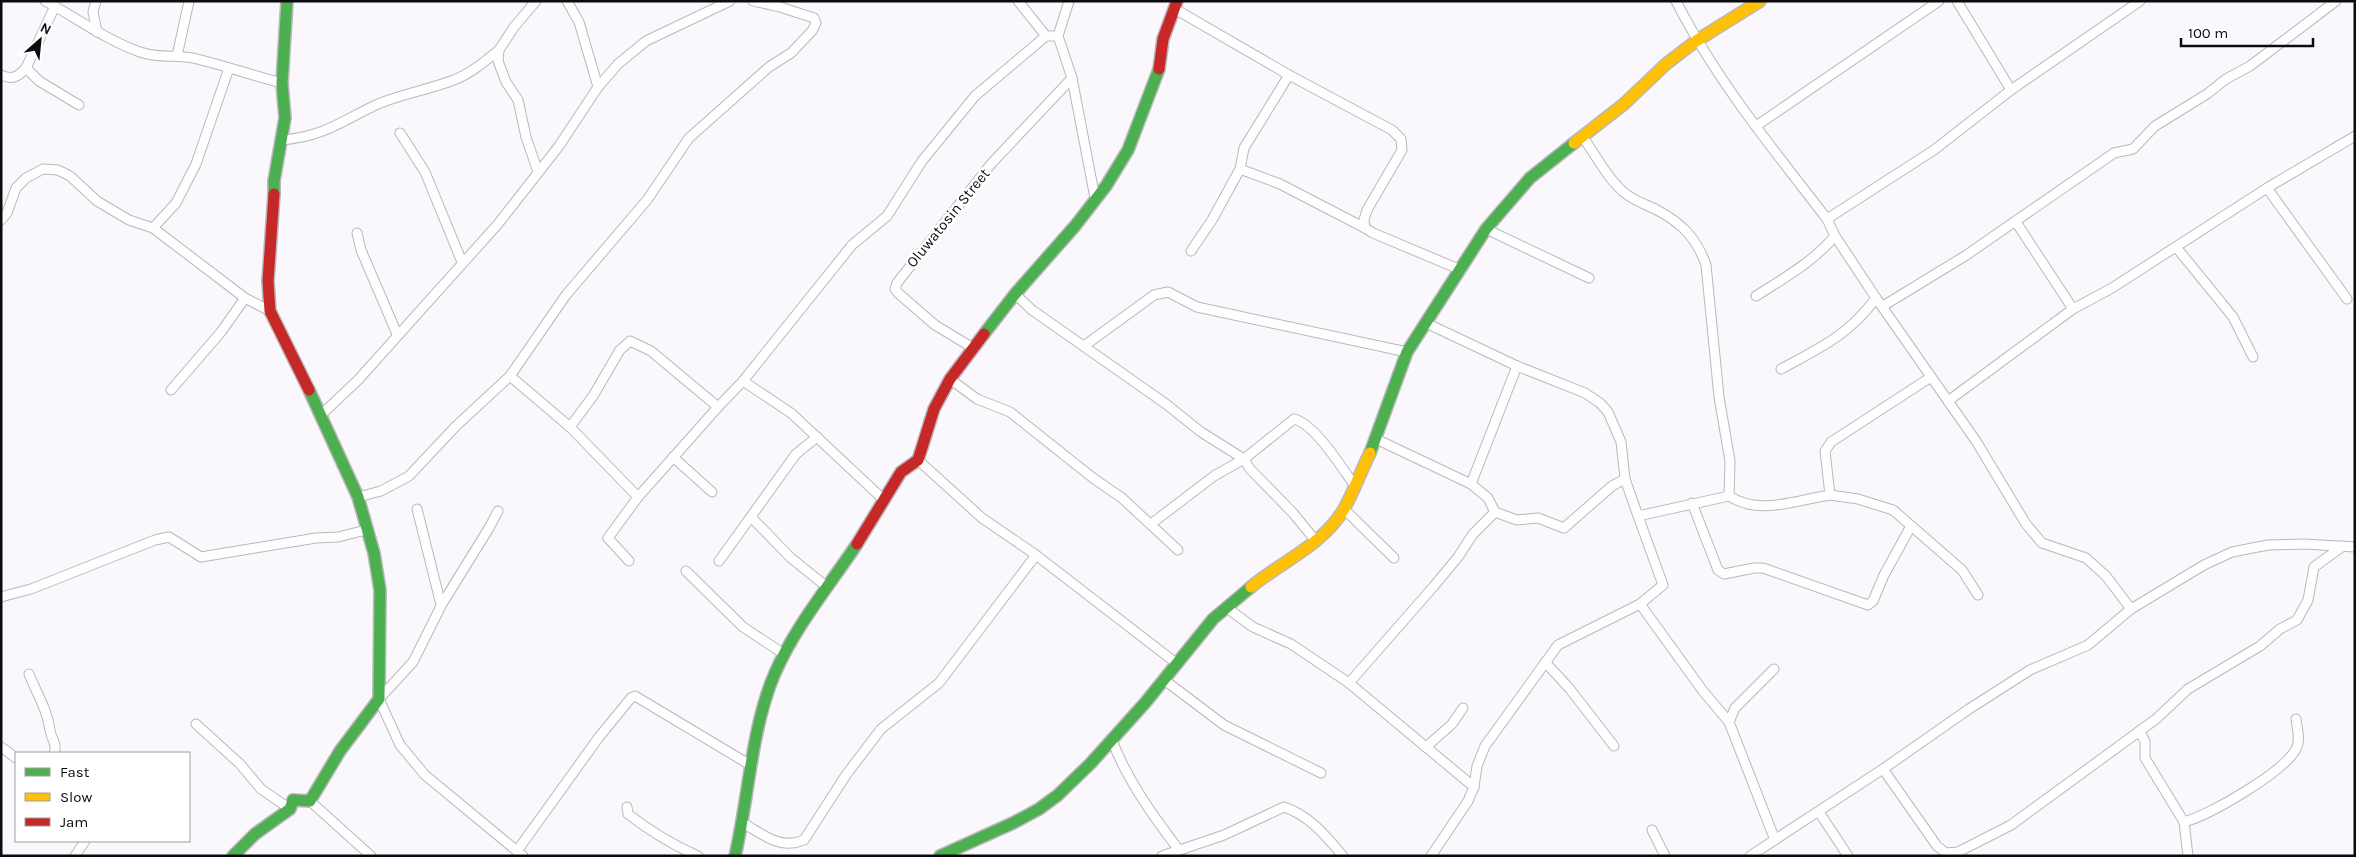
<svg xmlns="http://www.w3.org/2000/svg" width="2356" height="857" font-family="Karla,sans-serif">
  <rect width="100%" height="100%" fill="#faf8fc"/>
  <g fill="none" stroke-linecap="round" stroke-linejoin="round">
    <g stroke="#bab8bb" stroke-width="11">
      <g id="street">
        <path d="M 45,1 C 77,18 106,40 140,52 C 159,59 178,54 197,59 C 226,66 254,76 282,83"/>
        <path d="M 96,1 L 93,12 L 97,32"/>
        <path d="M 536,1 L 514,27 L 499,50 L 498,61 L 506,82 L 518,100 L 526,137 L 538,172"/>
        <path d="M 567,1 L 579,22 L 598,87"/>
        <path d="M 1018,1 L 1046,36"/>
        <path d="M 1069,1 L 1058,36 L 1072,78 L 1095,198"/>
        <path d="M 1676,1 C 1716,80 1773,149 1827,219 L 1835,236 L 1876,298 L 1976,441 L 2026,524 L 2042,543 L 2086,558 L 2106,576 L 2131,609"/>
        <path d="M 1957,1 L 2011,90"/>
        <path d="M 1175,9 L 1289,75 L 1392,130 L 1401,139 L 1402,150 L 1367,210 L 1364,220 L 1365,228 L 1373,233 L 1461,270"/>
        <path d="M 177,56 L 189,1"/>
        <path d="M 26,68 L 39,81 L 79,105"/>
        <path d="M 1,75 C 12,80 18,77 26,68 L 55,6"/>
        <path d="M 1756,126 L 1939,1"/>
        <path d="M 400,133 L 425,172 L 462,262"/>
        <path d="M 1582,136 C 1596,155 1608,180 1626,194 C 1635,201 1647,205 1657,210 C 1682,223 1697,239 1706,265 L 1719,397 L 1730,461 L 1729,496"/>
        <path d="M 282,140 C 326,136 341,121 378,104 C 402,94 427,90 451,81 C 469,75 484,62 499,50"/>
        <path d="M 1240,169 L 1280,184 L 1365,228"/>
        <path d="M 2267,188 L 2347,299"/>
        <path d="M 1827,219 L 1934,150 L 2011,90 L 2140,1"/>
        <path d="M 1,220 L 7,213 L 16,188 L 26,178 L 43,169 L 58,170 L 70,176 L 97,201 L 129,220 L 153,228 L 245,298 L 270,311"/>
        <path d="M 2016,222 L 2073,309"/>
        <path d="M 153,228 L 176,203 L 196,164 L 229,68"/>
        <path d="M 1486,229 L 1589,278"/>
        <path d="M 357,233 L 361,250 L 397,334"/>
        <path d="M 2176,247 L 2233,317 L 2253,357"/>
        <path d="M 1191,251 L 1212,220 L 1240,169 L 1244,148 L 1289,75"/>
        <path d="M 1015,294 L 1032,310 L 1166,404 L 1201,432 L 1244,459 L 1250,469 L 1293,513 L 1315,540"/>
        <path d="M 1756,296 C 1784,278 1813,262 1835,236"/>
        <path d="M 1883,306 L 1965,256 L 2114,153 L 2133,149 L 2155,126 L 2207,94 L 2226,79 L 2250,66 L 2336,1"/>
        <path d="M 1426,323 L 1517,366 L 1585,393 L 1600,403 L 1608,412 L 1621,442 L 1625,479 L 1638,516"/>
        <path d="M 1084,346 L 1154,295 L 1168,292 L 1197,307 L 1407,352"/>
        <path d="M 973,348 L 935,325 L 898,293 L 895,289 L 897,283 L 991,164 L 1072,78"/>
        <path d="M 1517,366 L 1471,484 L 1488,498 L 1495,512 L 1517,520 L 1538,518 L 1564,528 L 1612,486 L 1625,479"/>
        <path d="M 1781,369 C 1820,348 1849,335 1876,298"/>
        <path d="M 510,376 L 570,427 L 638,497"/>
        <path d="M 1931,377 L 1831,442 L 1825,451 L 1830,495 L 1858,499 L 1893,510 L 1962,570 L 1978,595"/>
        <path d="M 950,379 L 977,399 L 1010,412 L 1093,478 L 1122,498 L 1178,550"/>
        <path d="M 743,381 L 791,413 L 884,500"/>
        <path d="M 171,390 L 221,332 L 245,298"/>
        <path d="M 1948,401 L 2073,309 L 2112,288 L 2267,188 L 2355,136"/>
        <path d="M 321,415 L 358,380 L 498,224 L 559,146 L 598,87 L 618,64 L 646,41 L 730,1"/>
        <path d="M 570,427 L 593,396 L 620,350 L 630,341 L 651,351 L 718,407"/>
        <path d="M 1376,439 L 1471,484"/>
        <path d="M 673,457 L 712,492"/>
        <path d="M 358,497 L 381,491 L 409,476 L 456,426 L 510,376 L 566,295 L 647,200 L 689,138 L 769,67 L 791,53 L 812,31 L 816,23 L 814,18 L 780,7 L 753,1"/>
        <path d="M 1692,503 L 1718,570 L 1724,574 L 1754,568 L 1763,568 L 1868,605 L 1873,601 L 1884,575 L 1911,526"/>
        <path d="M 417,509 L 441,605"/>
        <path d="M 1344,509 L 1394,558"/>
        <path d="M 498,511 L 489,528 L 442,604 L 413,662 L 379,699 L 400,745 L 425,775 L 523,856"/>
        <path d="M 751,517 L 791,558 L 827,587"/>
        <path d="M 1151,524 L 1214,476 L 1244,459 L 1294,419 C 1315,424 1342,468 1355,486"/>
        <path d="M 1036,555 L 1176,663"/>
        <path d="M 629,561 L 608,538 L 638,497 L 718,407 L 743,381 L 852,245 L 887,216 L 922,161 L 975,96 L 1046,36 L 1058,36"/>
        <path d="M 719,561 L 796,454 L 817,437"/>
        <path d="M 686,571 L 743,627 L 784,654"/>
        <path d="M 1,597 L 31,589 L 155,540 L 169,537 L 201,557 L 316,538 L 338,537 L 366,530"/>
        <path d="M 1640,604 L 1703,691 L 1729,722 L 1775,840"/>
        <path d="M 1227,608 L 1253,627 L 1291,644 L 1349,683 L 1434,586 L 1458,557 L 1473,534 L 1495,512"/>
        <path d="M 1545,662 L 1569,688 L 1614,746"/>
        <path d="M 29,674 C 37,694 47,709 50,730 C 51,739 58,744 54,753"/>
        <path d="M 1163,679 L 1224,725 L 1321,773"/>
        <path d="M 1349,683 L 1474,787"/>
        <path d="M 1729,722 L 1735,708 L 1774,669"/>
        <path d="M 196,724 L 240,764 L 261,789 L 290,809"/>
        <path d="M 2139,731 L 2145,741 L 2145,758 L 2184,822 C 2210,815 2284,772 2296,749 C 2301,741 2297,728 2296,719"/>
        <path d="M 1112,740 C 1127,780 1153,816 1179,850"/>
        <path d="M 1,747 L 16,758"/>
        <path d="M 1426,747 L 1452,724 L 1463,708"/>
        <path d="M 1883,769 L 1937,846 L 1946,853 L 1958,852 L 2011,825 L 2156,719 L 2188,689 L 2260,646 L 2280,629 L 2297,620 L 2308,600 L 2314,567 L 2343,546"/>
        <path d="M 310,801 L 371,856"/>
        <path d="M 627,807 L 628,814 C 650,831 673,845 698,856"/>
        <path d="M 1819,812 L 1848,856"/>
        <path d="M 2184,822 L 2188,856"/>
        <path d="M 743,823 C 764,835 780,850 804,840 L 846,775 L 881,729 L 939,683 L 1036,555 L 982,518 L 918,460"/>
        <path d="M 1652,830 L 1665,856"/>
        <path d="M 517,851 L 599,737 L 631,698 L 635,696 L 752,766"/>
        <path d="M 75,856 L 85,841"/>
        <path d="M 1162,856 L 1224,835 L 1284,807 C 1309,815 1326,836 1343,856"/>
        <path d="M 1431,856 L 1468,801 L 1474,787 L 1477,766 L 1485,746 L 1558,645 L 1640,604 L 1663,585 L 1638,516 L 1729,496 C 1760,516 1796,500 1830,495"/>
        <path d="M 1750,856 L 1883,769 L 1969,709 L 2030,670 L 2088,645 L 2131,609 L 2204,565 L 2232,552 L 2268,545 L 2304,544 L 2355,547"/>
      </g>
    </g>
    <g stroke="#bab8bb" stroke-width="14">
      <g id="fast">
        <path d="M 274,194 L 274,181 L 285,118 L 282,83 L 287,1"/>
        <path d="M 984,334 L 1015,294 L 1075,226 L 1106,186 L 1128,150 L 1159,69"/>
        <path d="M 1370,453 L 1407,352 L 1486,229 L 1530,178 L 1574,143"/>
        <path d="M 233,856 L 255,834 L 290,809 L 293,800 L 310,801 L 340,751 L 379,699 L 380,590 L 374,553 L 358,497 L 309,390"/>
        <path d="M 735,856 C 749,797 751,728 775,673 C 795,627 829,586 857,544"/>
        <path d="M 940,856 L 1013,823 L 1039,809 L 1058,795 L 1091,763 L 1145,703 L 1213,619 L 1251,587"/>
      </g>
    </g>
    <g stroke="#bab8bb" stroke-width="14">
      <g id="slow">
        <path d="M 1574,143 L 1624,104 L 1666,64 L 1696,41 L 1760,1"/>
        <path d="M 1251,587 C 1281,562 1323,545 1344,509 C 1354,491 1361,471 1370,453"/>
      </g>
    </g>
    <g stroke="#bab8bb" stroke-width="14">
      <g id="jam">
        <path d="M 1159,69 L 1163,39 L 1177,1"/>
        <path d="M 274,194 L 268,281 L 270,311 L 309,390"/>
        <path d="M 857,544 L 901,472 L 918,460 L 934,409 L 950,379 L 984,334"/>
      </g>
    </g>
    <use href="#street" stroke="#fefeff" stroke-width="9"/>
    <use href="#fast" stroke="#4caf50" stroke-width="11"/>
    <use href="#slow" stroke="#ffc107" stroke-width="11"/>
    <use href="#jam" stroke="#c62828" stroke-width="11"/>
  </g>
  <g text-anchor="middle" stroke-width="5" stroke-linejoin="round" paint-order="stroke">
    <g font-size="15" fill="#0d0b0f" stroke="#fff">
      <text transform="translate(948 218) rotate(-51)" y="5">Oluwatosin Street</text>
    </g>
  </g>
  <rect width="2356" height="857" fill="none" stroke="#0d0b0f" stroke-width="5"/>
  <rect x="15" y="752" width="175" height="90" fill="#ffffff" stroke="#9e9d9f"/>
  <rect x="25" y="768" width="25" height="8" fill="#4caf50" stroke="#9e9d9f"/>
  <text x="60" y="777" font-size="15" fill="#0d0b0f">Fast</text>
  <rect x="25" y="793" width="25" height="8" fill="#ffc107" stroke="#9e9d9f"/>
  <text x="60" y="802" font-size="15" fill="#0d0b0f">Slow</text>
  <rect x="25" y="818" width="25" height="8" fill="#c62828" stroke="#9e9d9f"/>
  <text x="60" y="827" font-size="15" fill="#0d0b0f">Jam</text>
  <g transform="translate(40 40) rotate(27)" stroke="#ffffff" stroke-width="4" paint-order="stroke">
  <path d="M0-4L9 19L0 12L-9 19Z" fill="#0d0b0f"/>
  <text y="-8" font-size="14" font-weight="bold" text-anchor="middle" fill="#0d0b0f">N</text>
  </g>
  <path d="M2181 38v8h132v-8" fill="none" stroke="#0d0b0f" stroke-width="2.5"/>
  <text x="2188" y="38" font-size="15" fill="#0d0b0f" stroke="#ffffff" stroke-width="4" paint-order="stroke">100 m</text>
</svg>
